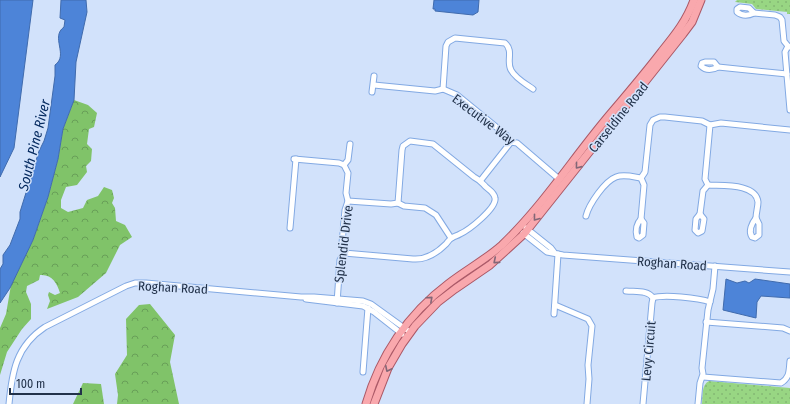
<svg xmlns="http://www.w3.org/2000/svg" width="790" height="404" font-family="'Fira Sans Condensed',sans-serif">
  <defs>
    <pattern id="forest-crowns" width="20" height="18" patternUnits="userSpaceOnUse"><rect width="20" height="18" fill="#80c369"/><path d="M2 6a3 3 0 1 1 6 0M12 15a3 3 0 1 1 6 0" fill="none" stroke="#689f58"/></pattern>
    <pattern id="park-dots" width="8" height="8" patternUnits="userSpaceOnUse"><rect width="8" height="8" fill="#98d683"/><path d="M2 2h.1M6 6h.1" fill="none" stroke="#83b873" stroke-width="1.8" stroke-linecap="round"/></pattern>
  </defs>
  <rect width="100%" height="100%" fill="#d2e2fb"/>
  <g fill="url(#forest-crowns)">
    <path d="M 74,100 L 88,105 L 97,113 L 94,127 L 89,129 L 87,144 L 92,149 L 91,161 L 86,166 L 87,172 L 77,185 L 66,187 L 61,200 L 61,208 L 68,212 L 83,208 L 87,200 L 98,196 L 104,187 L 112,190 L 114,198 L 112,203 L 115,208 L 116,221 L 125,225 L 132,237 L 120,245 L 106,273 L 78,297 L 47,309 L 50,301 L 48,295 L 49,292 L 55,295 L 60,293 C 57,283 52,274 40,275 L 39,280 L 27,286 L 26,292 L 31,304 L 31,319 L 22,329 L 7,352 L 0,375 L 0,328 L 6,314 L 11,285 L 33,240 L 48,197 L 58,159 L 63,129 Z"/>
    <path d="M 150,304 L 175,335 L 170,362 L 179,404 L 117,404 L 118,395 L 115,374 L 127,355 L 126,319 L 139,305 Z"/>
    <path d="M 83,383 L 101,384 L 104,404 L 73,404 Z"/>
  </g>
  <g fill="url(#park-dots)">
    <path d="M 737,0 L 790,0 L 790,14 L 787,14 L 787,12 L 756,9 L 752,4 L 735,2 Z"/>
    <path d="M 709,381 L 790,388 L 790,404 L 702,404 C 703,396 701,385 709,381 Z"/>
  </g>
  <g fill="#4d84d8" stroke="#406bad">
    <path d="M 0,0 L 33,0 L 14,148 L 0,177 Z"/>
    <path d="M 61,0 L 86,0 L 87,12 L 76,62 L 74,100 L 63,129 L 58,159 L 48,197 L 33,240 L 10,288 L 0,303 L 0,269 L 3,264 L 3,255 L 10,245 L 20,219 L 20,212 L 39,151 L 44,141 L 48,128 L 55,76 L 55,65 C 69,55 50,37 64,27 L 65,20 L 60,18 Z"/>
    <path d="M 434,0 L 479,0 L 478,12 L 473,15 L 435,11 L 435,9 L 433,9 Z"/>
    <path d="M 726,279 L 737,283 L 745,281 L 749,283 L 755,279 L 790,284 L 790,298 L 761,296 L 757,302 L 756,318 L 723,310 Z"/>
  </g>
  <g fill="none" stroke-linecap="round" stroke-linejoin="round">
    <g stroke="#82a9e3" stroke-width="7">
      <g id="minor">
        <path d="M 740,7 L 749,8 L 754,13 C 748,16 742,16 737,12 L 737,9 Z"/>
        <path d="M 754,13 L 775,15 L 780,17 L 782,20 L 784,41 L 788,46"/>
        <path d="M 790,47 L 788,46 L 785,52 L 790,110"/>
        <path d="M 705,62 L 714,62 L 718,67 C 713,70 706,71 701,66 L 702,63 Z"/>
        <path d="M 718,67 L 787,74"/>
        <path d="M 374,85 L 435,91 L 443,89 L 457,95 L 506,135 L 511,142 L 517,143 L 559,179"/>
        <path d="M 443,89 L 446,46 L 448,42 L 455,38 L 505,43 C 514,51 506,61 511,70 C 515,78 526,84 533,89"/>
        <path d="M 372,92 L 374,76"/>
        <path d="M 294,159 L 339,163 L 344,165 L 348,173 L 346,193 L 348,201 L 345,210 L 342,243 L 344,253 L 340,260 L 337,303"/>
        <path d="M 344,165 L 348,160 L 350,144"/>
        <path d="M 481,180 L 511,142"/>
        <path d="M 708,185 C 722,186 756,183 758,202 C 758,207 756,213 756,218"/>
        <path d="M 348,201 L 391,204 L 398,203 L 404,206 L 425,208 L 436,215 L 451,238"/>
        <path d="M 700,214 L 703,191 L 708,185 L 705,179 L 710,125 L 721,123 L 790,130"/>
        <path d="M 700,214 L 704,219 L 702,231 L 698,233 L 695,230 L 696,219 Z"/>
        <path d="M 586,216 C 589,204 605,181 616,177 C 624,174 634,177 641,178"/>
        <path d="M 756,218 L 759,224 L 759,235 L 755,238 L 752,237 C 748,231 752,223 756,218 Z"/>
        <path d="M 641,219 L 644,185 L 641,178 L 645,172 L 650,125 L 653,120 L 660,117 L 665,117 L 702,121 L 710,125"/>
        <path d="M 641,219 L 644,223 L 643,235 L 639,238 L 637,237 C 635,230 637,223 641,219 Z"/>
        <path d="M 290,228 L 296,159"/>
        <path d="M 526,228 L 551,248 L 554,252"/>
        <path d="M 523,233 L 547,252 L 563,255 L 790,272"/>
        <path d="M 344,253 L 413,259 C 425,260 437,253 446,244 C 448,242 449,239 452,238 C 454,236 457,236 460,234 C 469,230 497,208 495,198 C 494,192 489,190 486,187 C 481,182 480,180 474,177 L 433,144 L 410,141 L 403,146 L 402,150 L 398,203"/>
        <path d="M 626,291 C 636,292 648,290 653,298"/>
        <path d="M 306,299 L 363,306 L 374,312 L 402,334"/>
        <path d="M 555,305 L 588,319 L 592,326 L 588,365 L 589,379 L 587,404"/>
        <path d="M 554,314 L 558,254"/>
        <path d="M 706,322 L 783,328 L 790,331"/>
        <path d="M 363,372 L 368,308"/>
        <path d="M 703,377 L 781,383 C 790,378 789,370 790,361"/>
        <path d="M 9,404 C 12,372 16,346 45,327 L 126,286 L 135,283 L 146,283 L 301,297 L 314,297 L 363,301 L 371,304 L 407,330"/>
        <path d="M 643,404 L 652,303 L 653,298 C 663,294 699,298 710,302"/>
        <path d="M 698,404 L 700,383 L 703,374 L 702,368 L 708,310 L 713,289 L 715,266"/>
      </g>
    </g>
    <g stroke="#ab5967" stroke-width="9">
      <g id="major">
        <path d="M 366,404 C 380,356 408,314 448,284 C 466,270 485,260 502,245 C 544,205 575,155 612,112 C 629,92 646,72 662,51 C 675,35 687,20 694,0"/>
        <path d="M 374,404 L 388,368 L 402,344 L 415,326 L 438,302 L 455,289 L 490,265 L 524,234 L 683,34 L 692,22 L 701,0"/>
      </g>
    </g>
    <use href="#minor" stroke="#fff" stroke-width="5"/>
    <use href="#major" stroke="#f9a8ad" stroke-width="7"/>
  </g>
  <defs><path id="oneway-chevron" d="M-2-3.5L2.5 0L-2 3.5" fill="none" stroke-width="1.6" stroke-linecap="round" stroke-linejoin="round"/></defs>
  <g stroke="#836777">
    <use href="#oneway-chevron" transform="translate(578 166) rotate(129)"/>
    <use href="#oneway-chevron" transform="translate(536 218) rotate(128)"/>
    <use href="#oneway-chevron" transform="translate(496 261) rotate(140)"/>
    <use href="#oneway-chevron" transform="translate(430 299) rotate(-42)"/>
    <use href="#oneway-chevron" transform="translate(388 369) rotate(116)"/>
  </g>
  <g text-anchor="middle" stroke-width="3" stroke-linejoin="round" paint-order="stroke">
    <g font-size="13" fill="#22324a" stroke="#d2e2fb">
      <text transform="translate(618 117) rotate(-51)" y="5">Carseldine Road</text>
      <text transform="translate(484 119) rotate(37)" y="5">Executive Way</text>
      <text transform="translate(343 244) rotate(-83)" y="5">Splendid Drive</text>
      <text transform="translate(672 263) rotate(4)" y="5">Roghan Road</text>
      <text transform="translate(173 287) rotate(3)" y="5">Roghan Road</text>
      <text transform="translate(648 351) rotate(-85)" y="5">Levy Circuit</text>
    </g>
    <g font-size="14" font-style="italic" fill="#062b60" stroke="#d2e2fb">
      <text transform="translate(34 145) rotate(-76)" y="5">South Pine River</text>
    </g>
  </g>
  <path d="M10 388v6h71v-6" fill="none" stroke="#22324a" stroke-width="2"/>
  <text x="16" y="388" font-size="12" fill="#22324a" stroke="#d2e2fb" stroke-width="3" paint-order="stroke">100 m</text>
</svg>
